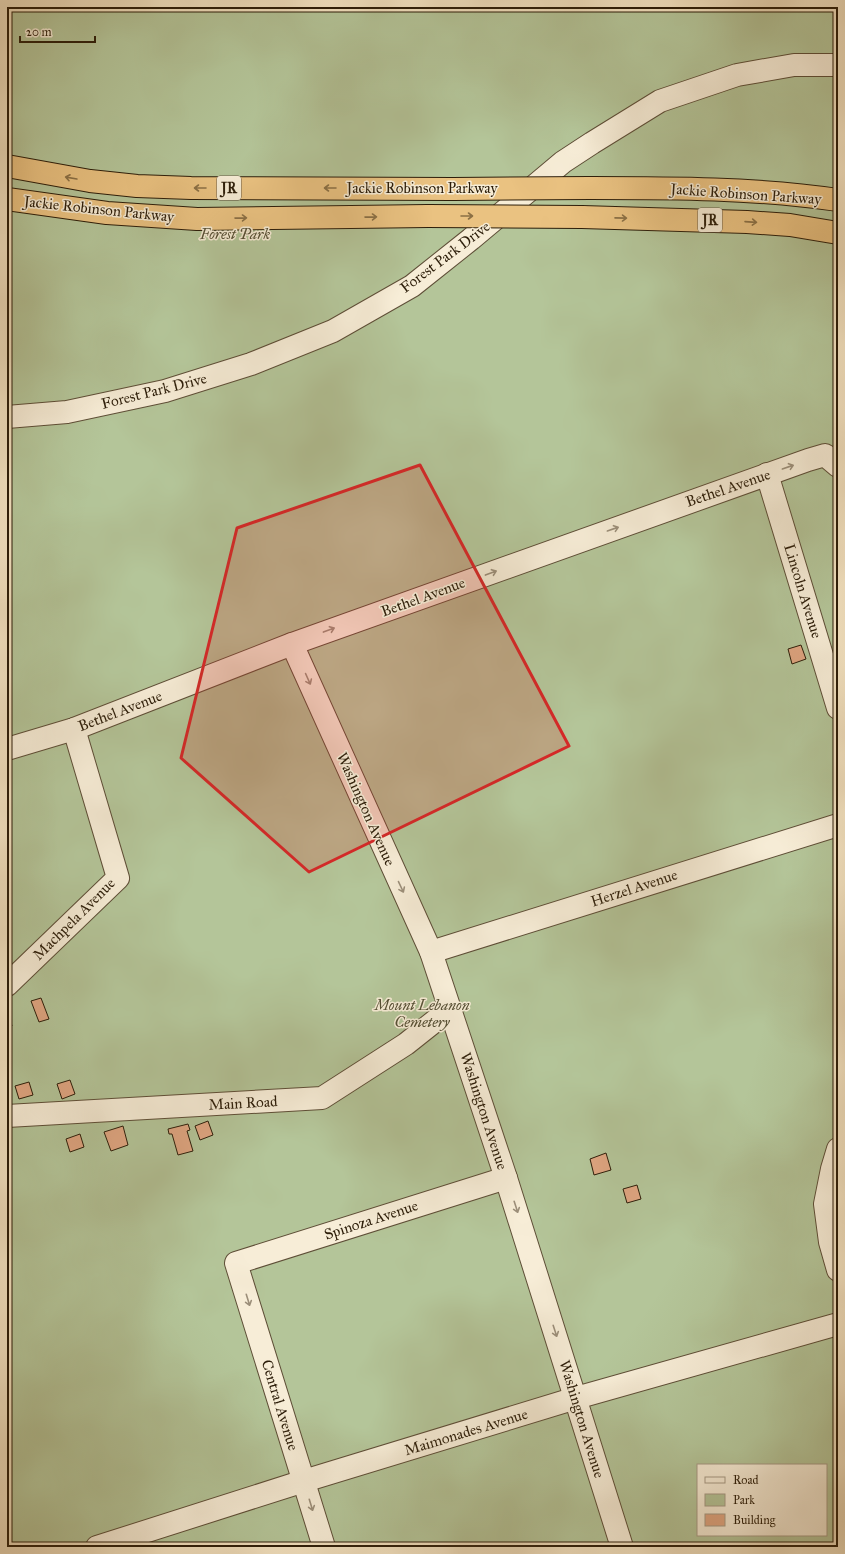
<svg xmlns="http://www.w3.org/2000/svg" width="845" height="1554" font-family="'IM FELL Great Primer',serif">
  <rect width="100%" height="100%" fill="#f3e3c2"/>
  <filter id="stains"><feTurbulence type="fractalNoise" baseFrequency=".005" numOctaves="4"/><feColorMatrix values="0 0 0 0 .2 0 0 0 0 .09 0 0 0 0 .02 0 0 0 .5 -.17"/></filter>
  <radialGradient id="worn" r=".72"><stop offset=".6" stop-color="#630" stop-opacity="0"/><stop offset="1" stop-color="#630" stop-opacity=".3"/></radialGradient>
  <path fill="#b4c599" stroke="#707151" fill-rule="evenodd" d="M 7,7 L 838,7 L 838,1547 L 7,1547 ZM 698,1465 L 826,1465 L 826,1535 L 698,1535 Z"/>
  <g fill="#e0a682" stroke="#2c1d09">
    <path d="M 801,645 L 806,659 L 792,664 L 788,649 Z"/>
    <path d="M 41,998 L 49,1019 L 39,1022 L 31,1001 Z"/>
    <path d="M 7,1009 L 12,1026 L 7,1027 Z"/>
    <path d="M 70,1080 L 75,1094 L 62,1099 L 57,1084 Z"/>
    <path d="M 29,1082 L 33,1095 L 19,1099 L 15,1086 Z"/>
    <path d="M 208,1121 L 213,1135 L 200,1140 L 195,1126 Z"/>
    <path d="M 188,1124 L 190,1130 L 187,1131 L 193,1151 L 178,1155 L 172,1134 L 169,1134 L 168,1129 Z"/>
    <path d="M 123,1126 L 128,1145 L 111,1151 L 104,1132 Z"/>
    <path d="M 80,1134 L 84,1147 L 70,1152 L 66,1139 Z"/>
    <path d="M 606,1153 L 611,1170 L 594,1175 L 590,1159 Z"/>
    <path d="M 637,1185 L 641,1199 L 627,1203 L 623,1189 Z"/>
  </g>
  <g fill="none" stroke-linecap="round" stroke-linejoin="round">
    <g stroke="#5e4e37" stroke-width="24">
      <g id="minor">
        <path d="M 7,417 L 67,412 L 165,391 L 251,364 L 333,331 L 412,286 L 471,239 L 563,162 L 592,143 L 660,101 L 737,75 L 794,65 L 838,65"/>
        <path d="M 767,474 L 838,708"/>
        <path d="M 292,644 L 431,952 L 506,1178 L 622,1547"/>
        <path d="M 7,749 L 74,729 L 292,644 L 808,460 L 825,455 L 838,466"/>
        <path d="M 431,952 L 838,825"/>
        <path d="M 7,985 L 118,878 L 74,729"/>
        <path d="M 7,1116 L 322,1098 L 406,1044 L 450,1009"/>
        <path d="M 838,1149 L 832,1169 L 825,1204 L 830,1242 L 838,1270"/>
        <path d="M 97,1547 L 304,1481 L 576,1398 L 838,1324"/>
        <path d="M 324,1547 L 236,1263 L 506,1178"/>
      </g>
    </g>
    <g stroke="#2c1d09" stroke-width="24">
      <g id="highway">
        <path d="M 7,166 L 90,181 L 137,186 L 191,188 L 453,189"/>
        <path d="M 590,188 C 673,188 756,188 838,200"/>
        <path d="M 7,199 L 107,213 L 197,219 L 428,216"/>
        <path d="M 582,217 L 747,222 L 790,225 L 838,233"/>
      </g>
    </g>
    <use href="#minor" stroke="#f7edd7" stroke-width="22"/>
    <use href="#highway" stroke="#eac281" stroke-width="22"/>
    <g stroke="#2c1d09" stroke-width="24" stroke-linecap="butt">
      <g id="highway-bridge">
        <path d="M 453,189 L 590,188"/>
        <path d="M 428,216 L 582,217"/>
      </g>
    </g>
    <use href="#highway-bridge" stroke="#eac281" stroke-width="22"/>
  </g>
  <defs><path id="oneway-shaft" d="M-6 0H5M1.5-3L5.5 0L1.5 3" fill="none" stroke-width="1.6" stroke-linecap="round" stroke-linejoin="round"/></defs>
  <g stroke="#8b7045">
    <use href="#oneway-shaft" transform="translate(71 178) rotate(-170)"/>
    <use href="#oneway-shaft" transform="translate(200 188) rotate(-180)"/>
    <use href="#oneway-shaft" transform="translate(330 188) rotate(-180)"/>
    <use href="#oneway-shaft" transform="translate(467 216)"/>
    <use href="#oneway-shaft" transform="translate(371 217) rotate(-1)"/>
    <use href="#oneway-shaft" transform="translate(241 218) rotate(-1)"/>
    <use href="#oneway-shaft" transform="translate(621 218) rotate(1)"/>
    <use href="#oneway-shaft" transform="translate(751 222) rotate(4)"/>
  </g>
  <g stroke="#9c8f7a">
    <use href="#oneway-shaft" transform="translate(788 467) rotate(-19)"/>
    <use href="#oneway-shaft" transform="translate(613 529) rotate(-19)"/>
    <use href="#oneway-shaft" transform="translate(491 573) rotate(-20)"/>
    <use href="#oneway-shaft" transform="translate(329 630) rotate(-20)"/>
    <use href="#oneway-shaft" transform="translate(308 679) rotate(66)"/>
    <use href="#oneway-shaft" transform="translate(401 887) rotate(65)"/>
    <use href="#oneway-shaft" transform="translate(516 1207) rotate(72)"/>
    <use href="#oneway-shaft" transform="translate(248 1300) rotate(73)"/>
    <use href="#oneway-shaft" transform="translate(555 1331) rotate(72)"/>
    <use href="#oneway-shaft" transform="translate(311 1505) rotate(73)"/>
  </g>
  <path fill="#d62828" fill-opacity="0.2" stroke="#d62828" stroke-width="3" stroke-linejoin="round" d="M 420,465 L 569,746 L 309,872 L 181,758 L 237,528 Z"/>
  <g text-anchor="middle" stroke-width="3" stroke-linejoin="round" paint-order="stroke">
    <g fill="#f7edd7" stroke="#695b47" stroke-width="1">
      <rect x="217" y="176" width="24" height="24" rx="3"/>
      <rect x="698" y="208" width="24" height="24" rx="3"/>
    </g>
    <g font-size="14" font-weight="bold" fill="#2c1d09">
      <text x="229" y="193">JR</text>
      <text x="710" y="225">JR</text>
    </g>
    <g font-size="15" fill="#2c1d09" stroke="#f7edd7">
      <text x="422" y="193">Jackie Robinson Parkway</text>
      <text transform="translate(746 194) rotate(4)" y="5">Jackie Robinson Parkway</text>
      <text transform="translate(99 209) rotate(6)" y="5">Jackie Robinson Parkway</text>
      <text transform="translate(445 257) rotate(-37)" y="5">Forest Park Drive</text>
      <text transform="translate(154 391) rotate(-14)" y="5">Forest Park Drive</text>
      <text transform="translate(728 488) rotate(-19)" y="5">Bethel Avenue</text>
      <text transform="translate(803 591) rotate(73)" y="5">Lincoln Avenue</text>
      <text transform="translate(423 597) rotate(-20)" y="5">Bethel Avenue</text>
      <text transform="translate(120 711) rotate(-21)" y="5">Bethel Avenue</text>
      <text transform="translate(366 809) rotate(66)" y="5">Washington Avenue</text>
      <text transform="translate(634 888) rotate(-18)" y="5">Herzel Avenue</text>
      <text transform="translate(74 919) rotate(-45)" y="5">Machpela Avenue</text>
      <text transform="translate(243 1103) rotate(-3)" y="5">Main Road</text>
      <text transform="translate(484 1111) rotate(72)" y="5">Washington Avenue</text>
      <text transform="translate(371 1220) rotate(-18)" y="5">Spinoza Avenue</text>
      <text transform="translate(280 1405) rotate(73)" y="5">Central Avenue</text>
      <text transform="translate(582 1419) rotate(73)" y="5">Washington Avenue</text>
      <text transform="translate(466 1432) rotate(-17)" y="5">Maimonades Avenue</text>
    </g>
    <g font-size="15" font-style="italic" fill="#554f34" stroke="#f7edd7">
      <text x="235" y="239">Forest Park</text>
      <text x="422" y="1010">Mount Lebanon<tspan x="422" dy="17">Cemetery</tspan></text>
    </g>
  </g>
  <rect width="845" height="1554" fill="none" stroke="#f3e3c2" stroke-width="24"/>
  <rect x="8" y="8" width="829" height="1538" fill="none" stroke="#2c1d09" stroke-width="2"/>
  <rect x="12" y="12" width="821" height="1530" fill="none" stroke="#2c1d09"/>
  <rect x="697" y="1464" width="130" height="72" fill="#f7edd7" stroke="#a69a85"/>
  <rect x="705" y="1477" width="20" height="6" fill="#f7edd7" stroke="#a69a85"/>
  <text x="733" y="1484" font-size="12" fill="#2c1d09">Road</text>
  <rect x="705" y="1494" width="20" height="12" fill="#b4c599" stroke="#a69a85"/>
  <text x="733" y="1504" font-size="12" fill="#2c1d09">Park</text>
  <rect x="705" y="1514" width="20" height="12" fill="#e0a682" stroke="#a69a85"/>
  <text x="733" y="1524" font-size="12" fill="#2c1d09">Building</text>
  <path d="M20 36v6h75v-6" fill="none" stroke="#2c1d09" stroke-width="2"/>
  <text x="26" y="36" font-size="12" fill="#2c1d09" stroke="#f7edd7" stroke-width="3" paint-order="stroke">20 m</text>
  <rect width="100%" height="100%" filter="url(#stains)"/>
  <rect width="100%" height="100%" fill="url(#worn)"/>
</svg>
